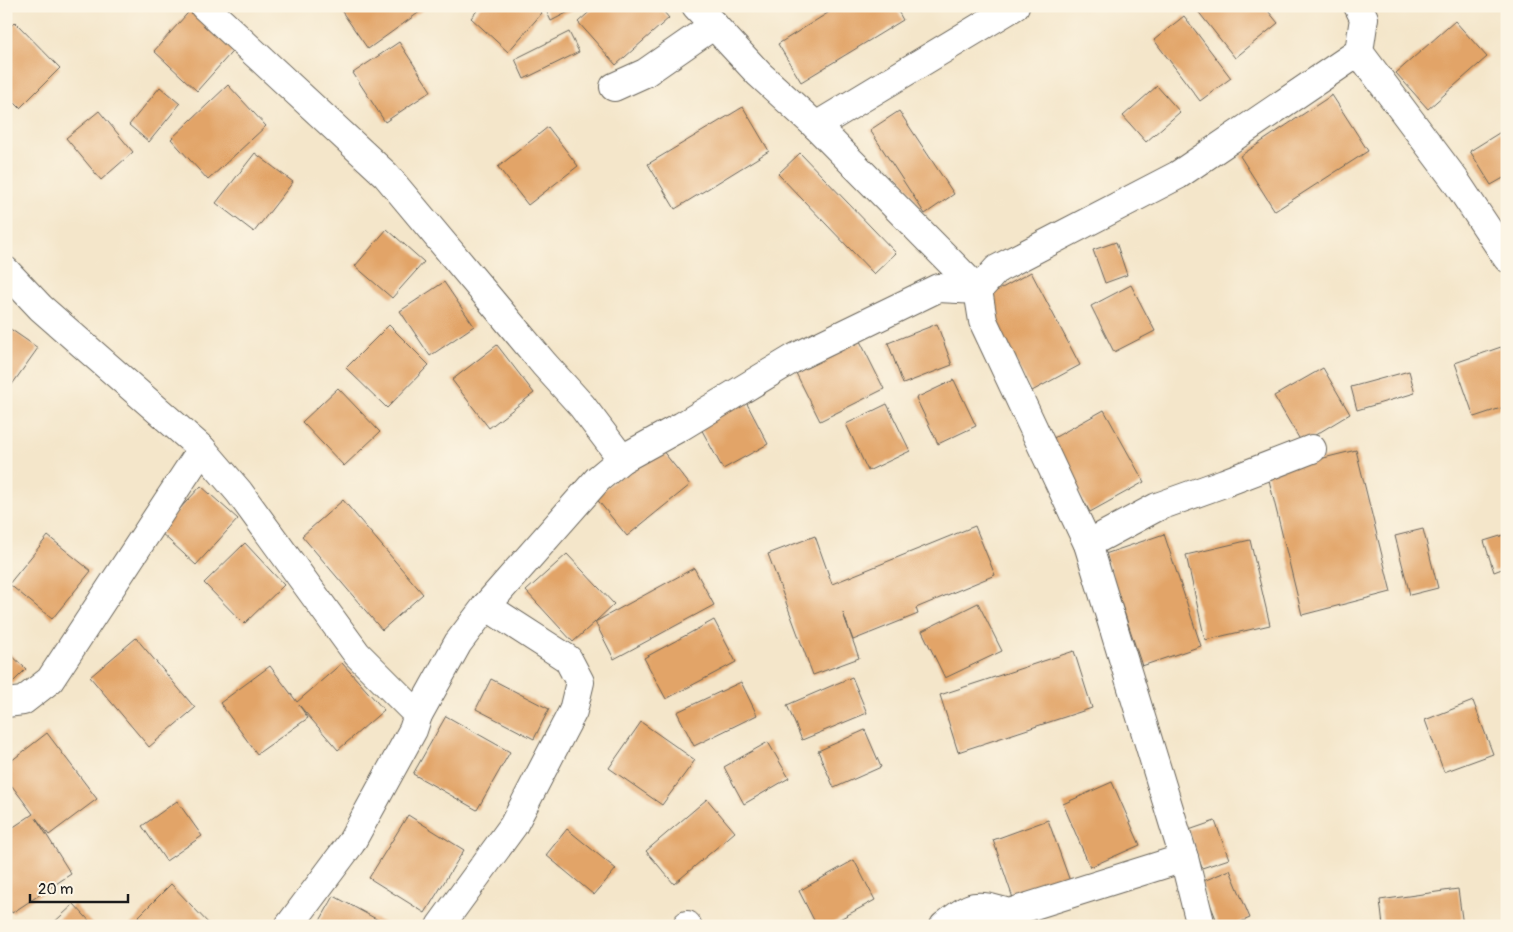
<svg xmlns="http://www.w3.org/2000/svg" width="1513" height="932" font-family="Pangolin,sans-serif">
  <rect width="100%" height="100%" fill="#fcf5e5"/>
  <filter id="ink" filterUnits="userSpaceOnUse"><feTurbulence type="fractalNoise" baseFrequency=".02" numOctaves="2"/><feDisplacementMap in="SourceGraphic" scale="10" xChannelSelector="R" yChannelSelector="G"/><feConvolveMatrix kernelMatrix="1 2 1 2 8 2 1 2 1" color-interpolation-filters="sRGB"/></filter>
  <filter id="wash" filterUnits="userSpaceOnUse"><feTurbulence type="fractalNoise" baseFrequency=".0096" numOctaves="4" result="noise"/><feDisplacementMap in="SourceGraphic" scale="20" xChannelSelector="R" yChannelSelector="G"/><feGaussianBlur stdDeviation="1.12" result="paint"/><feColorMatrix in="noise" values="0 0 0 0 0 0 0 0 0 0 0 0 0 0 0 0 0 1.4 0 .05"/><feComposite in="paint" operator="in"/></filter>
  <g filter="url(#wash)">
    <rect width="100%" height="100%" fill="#f4e6ca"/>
    <g id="blocks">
      <g fill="#e2a468">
        <path d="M 194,6 L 238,45 L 197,91 L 154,51 Z"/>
        <path d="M 338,6 L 428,6 L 368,49 Z"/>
        <path d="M 481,6 L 535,6 L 542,13 L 508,52 L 471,18 Z"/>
        <path d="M 544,6 L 580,6 L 551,21 Z"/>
        <path d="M 596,6 L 659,6 L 669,18 L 616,65 L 578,22 Z"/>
        <path d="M 839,6 L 895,6 L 903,20 L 801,82 L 778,44 Z"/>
        <path d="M 1202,6 L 1264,6 L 1278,23 L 1235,58 L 1197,10 Z"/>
        <path d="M 1184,16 L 1231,78 L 1200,101 L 1154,40 Z"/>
        <path d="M 1455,21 L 1487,57 L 1428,109 L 1396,73 Z"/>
        <path d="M 15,22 L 60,68 L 20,108 L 6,94 L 6,31 Z"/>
        <path d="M 569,32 L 579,52 L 524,79 L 515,59 Z"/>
        <path d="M 399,42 L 431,91 L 385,122 L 353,73 Z"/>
        <path d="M 228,85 L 266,126 L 208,180 L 171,139 Z"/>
        <path d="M 1157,86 L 1180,112 L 1146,142 L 1123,116 Z"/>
        <path d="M 160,87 L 180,104 L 149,142 L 129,125 Z"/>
        <path d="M 1332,95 L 1368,151 L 1275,211 L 1240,156 Z"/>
        <path d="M 743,107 L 769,151 L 675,209 L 648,164 Z"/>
        <path d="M 99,111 L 133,152 L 101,180 L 66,138 Z"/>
        <path d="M 899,111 L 954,194 L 925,214 L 870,130 Z"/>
        <path d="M 548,127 L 578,166 L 528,205 L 498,167 Z"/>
        <path d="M 1507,128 L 1507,176 L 1491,185 L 1470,151 Z"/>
        <path d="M 255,153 L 293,182 L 254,232 L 216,203 Z"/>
        <path d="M 800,153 L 896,253 L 874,274 L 778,174 Z"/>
        <path d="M 387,229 L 424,262 L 392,298 L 355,266 Z"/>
        <path d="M 1116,242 L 1127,275 L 1105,283 L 1093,250 Z"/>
        <path d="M 1031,272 L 1080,365 L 1032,391 L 982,299 Z"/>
        <path d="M 444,282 L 474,326 L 430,356 L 400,311 Z"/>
        <path d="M 1131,285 L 1155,331 L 1114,352 L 1091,306 Z"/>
        <path d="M 937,324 L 952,365 L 903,384 L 888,343 Z"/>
        <path d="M 389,325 L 429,365 L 387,408 L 346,368 Z"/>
        <path d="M 6,326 L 38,348 L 6,393 Z"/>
        <path d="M 860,341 L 884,389 L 820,421 L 796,373 Z"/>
        <path d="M 497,345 L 534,393 L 489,428 L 452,380 Z"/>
        <path d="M 1501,347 L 1507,363 L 1507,406 L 1474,417 L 1455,363 Z"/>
        <path d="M 1323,368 L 1350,414 L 1302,443 L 1274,396 Z"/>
        <path d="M 1409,371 L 1415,393 L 1357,410 L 1351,387 Z"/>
        <path d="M 954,380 L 976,426 L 938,444 L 916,398 Z"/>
        <path d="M 338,388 L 380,432 L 344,466 L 302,422 Z"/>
        <path d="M 745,400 L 768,444 L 723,469 L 699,425 Z"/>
        <path d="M 887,404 L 910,451 L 868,471 L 846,424 Z"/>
        <path d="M 1104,410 L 1144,482 L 1090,512 L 1050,440 Z"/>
        <path d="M 658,445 L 690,485 L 627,536 L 595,497 Z"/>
        <path d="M 1356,450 L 1391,592 L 1302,615 L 1267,472 Z"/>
        <path d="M 201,486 L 238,519 L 196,565 L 159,531 Z"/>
        <path d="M 343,500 L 423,594 L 382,630 L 302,536 Z"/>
        <path d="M 975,526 L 995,575 L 916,608 L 918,614 L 853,640 L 843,613 L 859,658 L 813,675 L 768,554 L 815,536 L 832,584 Z"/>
        <path d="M 1423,529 L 1438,588 L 1410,595 L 1395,536 Z"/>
        <path d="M 1164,534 L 1201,646 L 1142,666 L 1105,554 Z"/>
        <path d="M 1507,534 L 1507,567 L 1494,572 L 1484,541 Z"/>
        <path d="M 48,536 L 91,571 L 52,619 L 9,584 Z"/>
        <path d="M 1250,540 L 1270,625 L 1205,640 L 1186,555 Z"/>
        <path d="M 245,543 L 284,585 L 244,624 L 204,583 Z"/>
        <path d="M 567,554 L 614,604 L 595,622 L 694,568 L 714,605 L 614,659 L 595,622 L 573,642 L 526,591 Z"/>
        <path d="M 978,603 L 1002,651 L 945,678 L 922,631 Z"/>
        <path d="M 714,620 L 736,662 L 666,699 L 644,658 Z"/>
        <path d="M 136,638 L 195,708 L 149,747 L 90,677 Z"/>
        <path d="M 6,650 L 26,669 L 9,686 L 6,684 Z"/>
        <path d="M 1074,651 L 1092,708 L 958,752 L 940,695 Z"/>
        <path d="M 342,663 L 384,710 L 338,750 L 299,705 L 308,718 L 257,754 L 220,703 L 270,666 L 297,702 Z"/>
        <path d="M 852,677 L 867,713 L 802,740 L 787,705 Z"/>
        <path d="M 491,679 L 549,709 L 534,739 L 476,709 Z"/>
        <path d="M 741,682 L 757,715 L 694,746 L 677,712 Z"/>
        <path d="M 1473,701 L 1493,754 L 1444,772 L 1425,720 Z"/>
        <path d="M 446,716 L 510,752 L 477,810 L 413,774 Z"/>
        <path d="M 641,722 L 695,760 L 662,805 L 609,768 Z"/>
        <path d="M 865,730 L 881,767 L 834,788 L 818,751 Z"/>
        <path d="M 47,733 L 97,799 L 49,835 L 36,818 L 71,874 L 12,913 L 6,904 L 6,832 L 33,814 L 6,778 L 6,765 Z"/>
        <path d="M 768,742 L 789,778 L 744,804 L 724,767 Z"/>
        <path d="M 1112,782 L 1140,845 L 1090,867 L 1063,804 Z"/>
        <path d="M 707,799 L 735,832 L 674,884 L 646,851 Z"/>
        <path d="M 177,801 L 202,836 L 166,861 L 142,826 Z"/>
        <path d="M 408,815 L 464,850 L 425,913 L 369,878 Z"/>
        <path d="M 1048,820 L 1071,884 L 1015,904 L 993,840 Z"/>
        <path d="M 1215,821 L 1229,859 L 1202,868 L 1189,830 Z"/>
        <path d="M 567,829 L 616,869 L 594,895 L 546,855 Z"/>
        <path d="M 854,860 L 875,900 L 827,926 L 817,926 L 799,891 Z"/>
        <path d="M 1230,870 L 1250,918 L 1231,926 L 1219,926 L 1201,882 Z"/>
        <path d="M 171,884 L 211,926 L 129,926 Z"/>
        <path d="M 1458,889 L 1463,926 L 1383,926 L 1380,900 Z"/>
        <path d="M 334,896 L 389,926 L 317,926 Z"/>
        <path d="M 74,904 L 94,926 L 50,926 Z"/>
      </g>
    </g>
  </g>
  <g filter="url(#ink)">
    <use href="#blocks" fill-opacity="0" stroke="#686359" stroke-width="1"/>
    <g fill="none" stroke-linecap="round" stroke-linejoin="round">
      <g stroke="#686359" stroke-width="30">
        <g id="minor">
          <path d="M 204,6 L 386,175 L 544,364 L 582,406 L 622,459"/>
          <path d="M 696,6 L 759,74 L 816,126 L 978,290"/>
          <path d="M 1359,52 L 1455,180 L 1507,258"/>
          <path d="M 614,87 L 645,73 L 714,25"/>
          <path d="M 816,126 L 1015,6"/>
          <path d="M 6,271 L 41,308 L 202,449 L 239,492 L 357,654 L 418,715"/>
          <path d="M 1088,544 L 1157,507 L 1224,483 L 1312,449"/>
          <path d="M 6,703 L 23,701 L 50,680 L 202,449"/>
          <path d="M 687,925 L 687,926"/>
          <path d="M 289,926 L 351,843 L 413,730 L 418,715 L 458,643 L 486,606 L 598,479 L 622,459 L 682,426 L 796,357 L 938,288 L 978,290"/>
          <path d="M 440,926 L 513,826 L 573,711 L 580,682 L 568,659 L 486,606"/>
          <path d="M 944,926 C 974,903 973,903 1009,913 L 1184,858"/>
          <path d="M 1201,926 L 1184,858 L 1088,544 L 983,321 L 978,290 L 997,269 L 1178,175 L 1359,52 L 1364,18 L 1358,6"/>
        </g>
      </g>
      <use href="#minor" stroke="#fff" stroke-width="28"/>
    </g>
  </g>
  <rect width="1513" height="932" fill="none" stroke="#fcf5e5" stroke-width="25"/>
  <path d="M30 894v8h98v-8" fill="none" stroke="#1c1c1c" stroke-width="2.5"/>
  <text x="38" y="894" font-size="15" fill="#1c1c1c" stroke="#fcf5e5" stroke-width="4" paint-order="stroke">20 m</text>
</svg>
